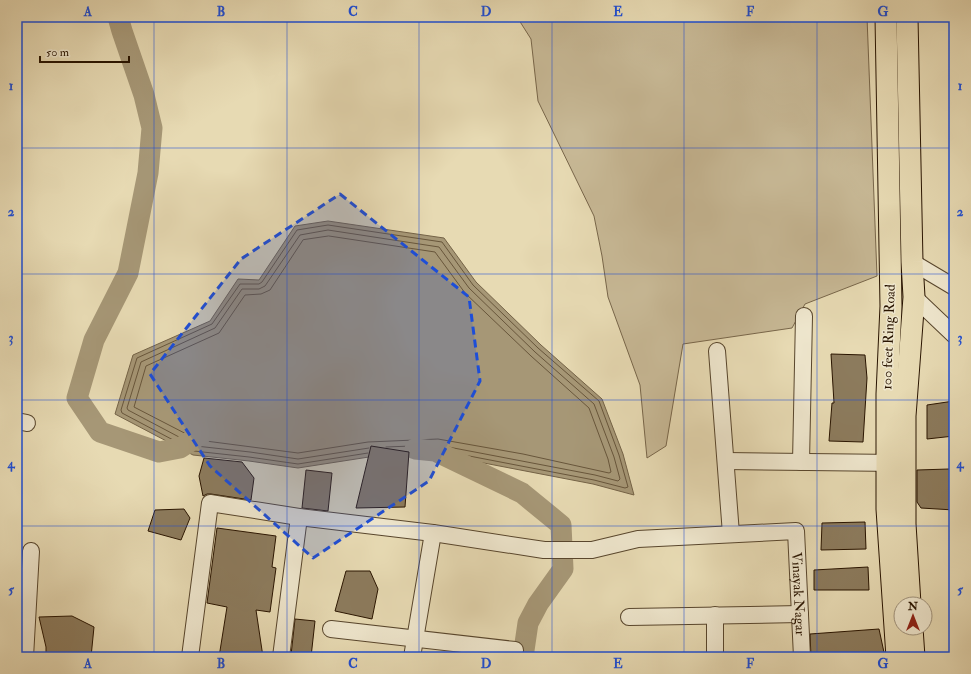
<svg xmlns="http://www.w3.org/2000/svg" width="971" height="674" font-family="'IM FELL Double Pica',serif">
  <rect width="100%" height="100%" fill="#e7dab3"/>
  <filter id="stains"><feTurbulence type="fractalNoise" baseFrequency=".005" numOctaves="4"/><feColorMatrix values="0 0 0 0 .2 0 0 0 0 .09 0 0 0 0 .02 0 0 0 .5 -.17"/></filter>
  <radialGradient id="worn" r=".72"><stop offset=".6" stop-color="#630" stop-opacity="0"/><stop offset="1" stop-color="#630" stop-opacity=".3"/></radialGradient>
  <path fill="#c7b895" stroke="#78664a" d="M 517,17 L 867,17 L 877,276 L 805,304 L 792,328 L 683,344 L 666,446 L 647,458 L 640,385 L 608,297 L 602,256 L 594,216 L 538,101 L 531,39 Z"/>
  <path fill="#a69776" stroke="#746347" d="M 328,221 L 444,238 L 476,282 L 541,345 L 602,399 L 623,454 L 634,495 L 593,484 L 437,454 L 369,457 L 298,468 L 249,461 L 193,455 L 115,414 L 133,355 L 210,321 L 238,279 L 259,280 L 295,226 Z"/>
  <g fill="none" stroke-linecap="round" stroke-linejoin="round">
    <g stroke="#68563b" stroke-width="1">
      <path d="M 329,236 L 435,252 L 465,293 L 531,356 L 589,408 L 608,459 L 611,472 L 609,473 L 523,454 L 438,439 L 368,442 L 298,453 L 198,440 L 134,407 L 146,366 L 219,333 L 245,295 L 261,294 L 270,290 L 303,240 Z"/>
      <path d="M 369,448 L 298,459 L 250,452 L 196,446 L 128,410 L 127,408 L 141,362 L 215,328 L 242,289 L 259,289 L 265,286 L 300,235 L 328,230 L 439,247 L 469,288 L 535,352 L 594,404 L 614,457 L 620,479 L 618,481 L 595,475 L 438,445 L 386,447"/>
      <path d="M 368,453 L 298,464 L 249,457 L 194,451 L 122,413 L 121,410 L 137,358 L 212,324 L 240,284 L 259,284 L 262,282 L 297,230 L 328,225 L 442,242 L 473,285 L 538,348 L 599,401 L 619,455 L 628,487 L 625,488 L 594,480 L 438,450 L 410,451"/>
    </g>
    <g stroke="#a69776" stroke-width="21">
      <path d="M 118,17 L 122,31 L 144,95 L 152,128 L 148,173 L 128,273 L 94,340 L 77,398 L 100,432 L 159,452 L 180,448 L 203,433"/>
      <path d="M 415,449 L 435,451 L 522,493 L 561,525 L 563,569 L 538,604 L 528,623 L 523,657"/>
    </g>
  </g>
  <g fill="#8c7b5d" stroke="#291400">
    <path d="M 831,354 L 865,355 L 867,378 L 863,442 L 829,441 L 832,403 L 834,403 Z"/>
    <path d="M 954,401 L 954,436 L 927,439 L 927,405 Z"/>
    <path d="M 371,446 L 409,452 L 405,507 L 356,508 Z"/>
    <path d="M 204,458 L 242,462 L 254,478 L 251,500 L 211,494 L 207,494 L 203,496 L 199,476 Z"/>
    <path d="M 949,469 L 954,479 L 954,510 L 921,508 L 917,502 L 917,470 Z"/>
    <path d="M 306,470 L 332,473 L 328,511 L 302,508 Z"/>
    <path d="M 184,509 L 190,518 L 181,540 L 148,531 L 155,510 Z"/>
    <path d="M 865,522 L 866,549 L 821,550 L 822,523 Z"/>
    <path d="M 217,528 L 276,536 L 272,567 L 276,568 L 270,612 L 256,610 L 263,657 L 219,657 L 227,607 L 207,603 Z"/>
    <path d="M 868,567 L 869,590 L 814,590 L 814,570 Z"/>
    <path d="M 346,571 L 370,571 L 378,589 L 372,619 L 335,611 Z"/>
    <path d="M 72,616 L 94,627 L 91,657 L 46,657 L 46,647 L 39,617 Z"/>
    <path d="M 295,619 L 315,621 L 311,657 L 291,655 Z"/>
    <path d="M 879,629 L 885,657 L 811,657 L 810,634 Z"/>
  </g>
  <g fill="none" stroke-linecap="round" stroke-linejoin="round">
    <g stroke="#58462d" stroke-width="18">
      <g id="minor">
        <path d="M 912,262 L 954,287"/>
        <path d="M 914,297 L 954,335"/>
        <path d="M 717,351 L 731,534"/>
        <path d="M 17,421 L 27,423"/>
        <path d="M 726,461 L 898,463"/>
        <path d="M 801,462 L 804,316"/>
        <path d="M 629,617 L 800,614"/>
        <path d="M 331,629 L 515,650"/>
        <path d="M 25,657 L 31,551"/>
        <path id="s1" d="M 190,657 L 210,503 L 299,517 L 433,533 L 544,550 L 592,550 L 638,539 L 796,531 L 802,657"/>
        <path d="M 281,657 L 299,517"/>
        <path d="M 412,657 L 433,533"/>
        <path d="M 715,657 L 715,615"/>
      </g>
    </g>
    <g stroke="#291400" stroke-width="23">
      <g id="major">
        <path d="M 886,17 L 891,306 L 887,394 L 887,509 L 897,657"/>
        <path d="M 907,17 L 912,262 L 914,297 L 905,416 L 905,524 L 910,604"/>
        <path d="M 912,628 L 914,657"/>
      </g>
    </g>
    <use href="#minor" stroke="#efe7ce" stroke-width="16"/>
    <use href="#major" stroke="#e7dab3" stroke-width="21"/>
  </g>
  <path fill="#1d4ed8" fill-opacity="0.2" stroke="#1d4ed8" stroke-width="3" stroke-dasharray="8 5" stroke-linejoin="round" d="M 340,194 L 469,297 L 480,381 L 429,481 L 313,558 L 210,466 L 150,374 L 241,259 Z"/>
  <path fill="none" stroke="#1d4ed8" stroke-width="1" stroke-opacity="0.55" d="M 154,17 L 154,657M 287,17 L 287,657M 419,17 L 419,657M 552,17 L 552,657M 684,17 L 684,657M 817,17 L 817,657M 17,148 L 954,148M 17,274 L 954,274M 17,400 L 954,400M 17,526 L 954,526"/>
  <g text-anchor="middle" stroke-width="3" stroke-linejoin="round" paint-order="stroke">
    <g font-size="14" fill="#291400" stroke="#efe7ce">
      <text transform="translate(888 337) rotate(-88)" y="5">100 feet Ring Road</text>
      <text dy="5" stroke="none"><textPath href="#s1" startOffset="809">Vinayak Nagar</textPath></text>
    </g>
  </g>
  <rect width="971" height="674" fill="none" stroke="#e7dab3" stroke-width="44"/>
  <g transform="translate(913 616)"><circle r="19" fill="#efe7ce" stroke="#a0937c"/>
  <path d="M0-3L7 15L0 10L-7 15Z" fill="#8f2418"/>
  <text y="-6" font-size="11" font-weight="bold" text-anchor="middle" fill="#291400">N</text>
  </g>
  <path d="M40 56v6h89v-6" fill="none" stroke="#291400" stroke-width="2"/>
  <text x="46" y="56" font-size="12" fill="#291400" stroke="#efe7ce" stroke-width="3" paint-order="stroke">50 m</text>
  <rect x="22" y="22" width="927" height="630" fill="none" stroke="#1d4ed8" stroke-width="1.5"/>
  <g font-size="13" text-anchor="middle" font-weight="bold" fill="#1d4ed8">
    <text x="88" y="16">A</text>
    <text x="221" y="16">B</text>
    <text x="353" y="16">C</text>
    <text x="486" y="16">D</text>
    <text x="618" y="16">E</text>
    <text x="750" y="16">F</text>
    <text x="883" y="16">G</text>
    <text x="11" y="90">1</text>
    <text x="960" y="90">1</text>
    <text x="11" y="216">2</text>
    <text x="960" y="216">2</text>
    <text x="11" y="342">3</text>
    <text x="960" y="342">3</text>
    <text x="11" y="468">4</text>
    <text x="960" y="468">4</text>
    <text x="11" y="594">5</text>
    <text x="960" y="594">5</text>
    <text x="88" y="668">A</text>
    <text x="221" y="668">B</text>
    <text x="353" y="668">C</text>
    <text x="486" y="668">D</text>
    <text x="618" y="668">E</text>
    <text x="750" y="668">F</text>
    <text x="883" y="668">G</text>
  </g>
  <rect width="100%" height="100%" filter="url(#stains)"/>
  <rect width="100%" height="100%" fill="url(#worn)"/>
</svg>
